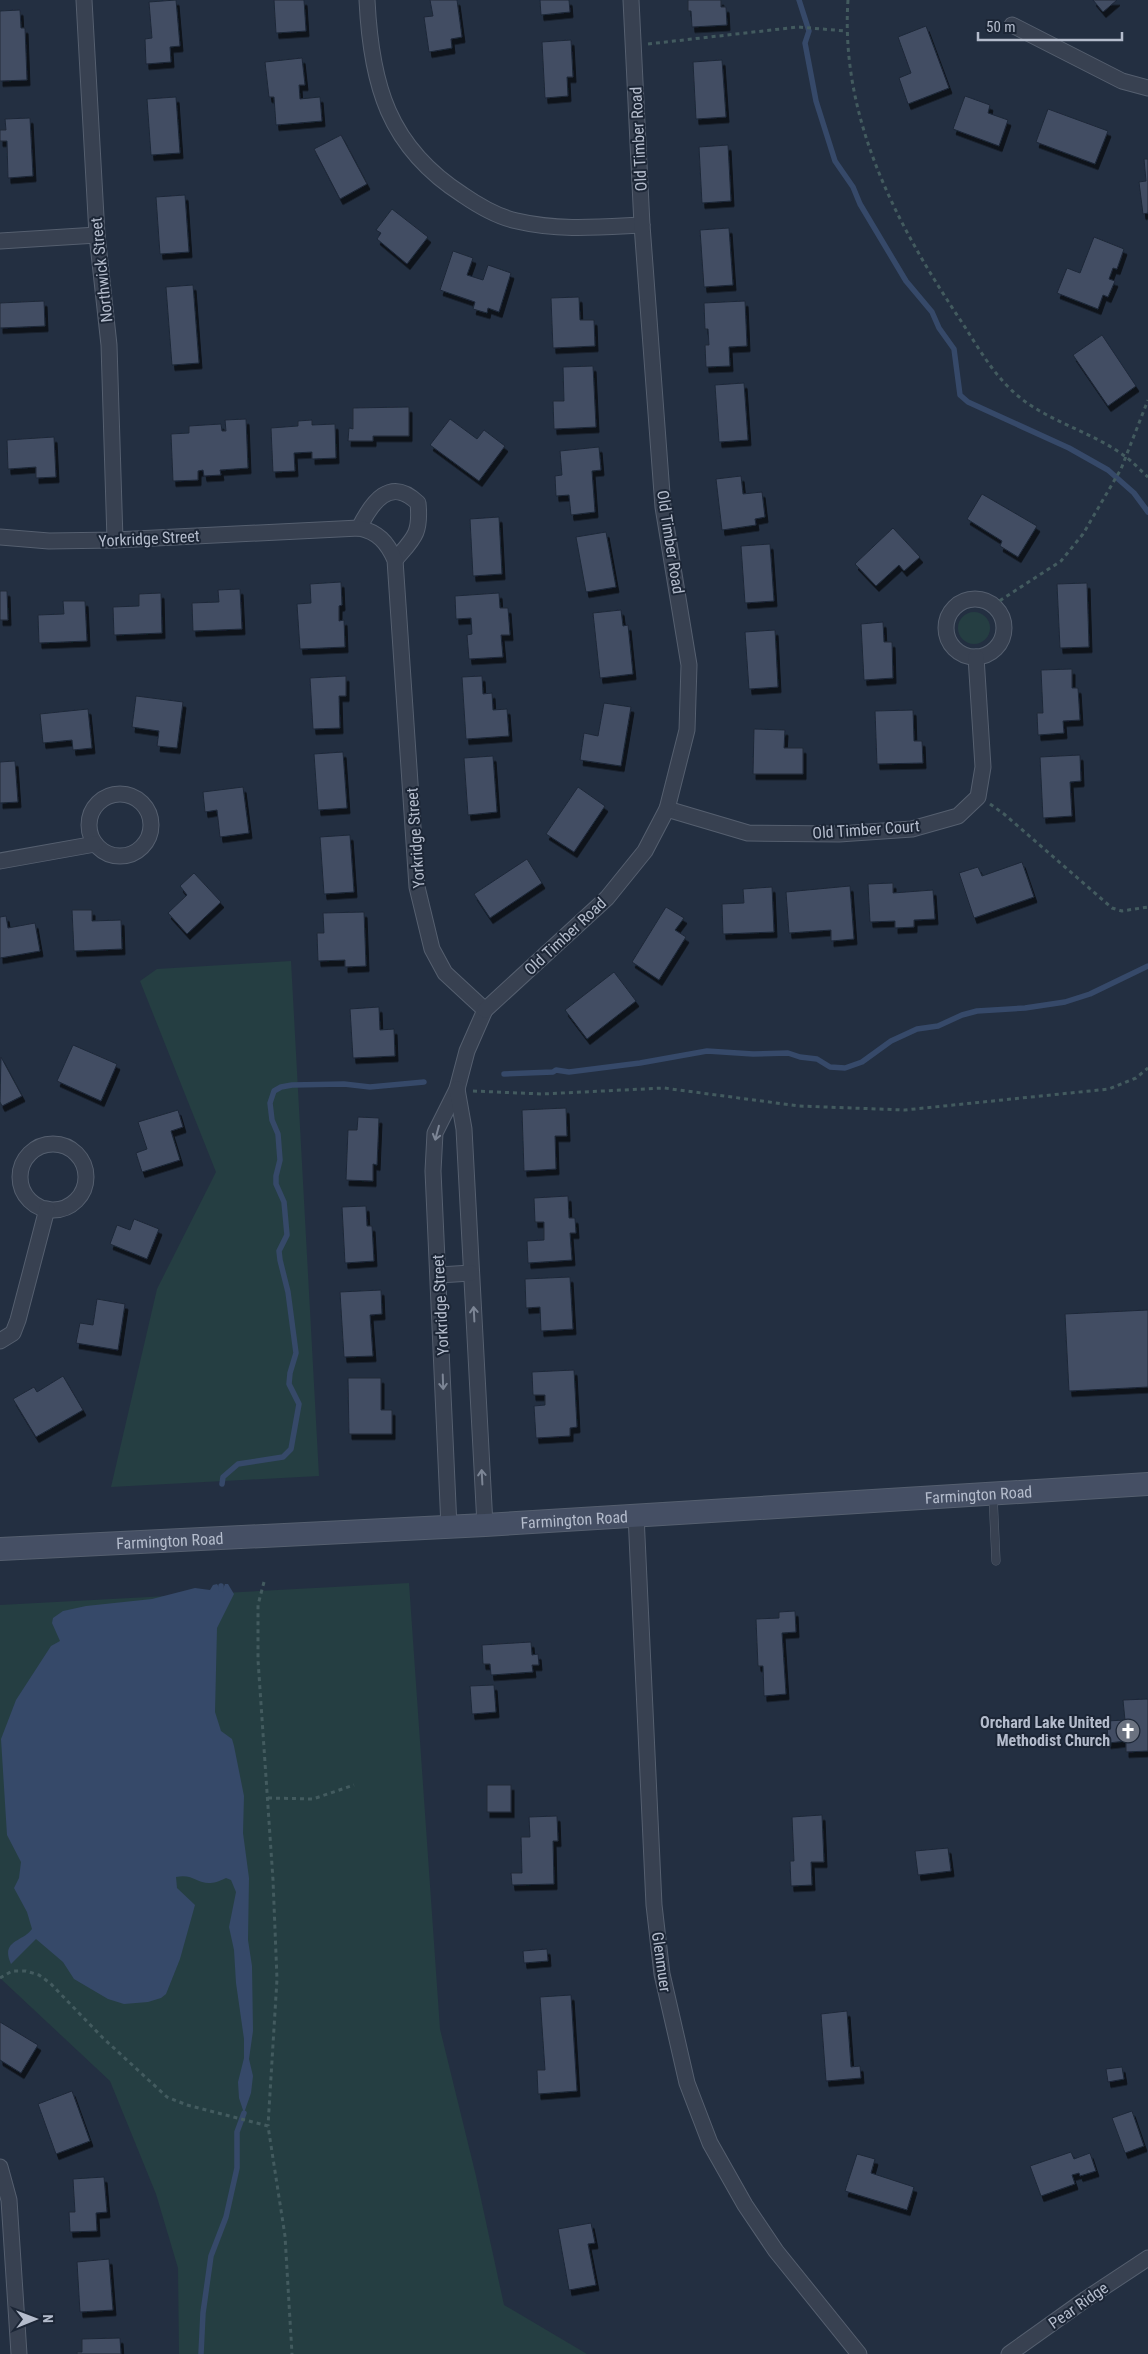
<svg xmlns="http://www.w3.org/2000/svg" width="1148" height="2354" font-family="'Roboto Condensed',sans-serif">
  <defs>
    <filter id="shadow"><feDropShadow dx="3" dy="5.5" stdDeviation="0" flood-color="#0009"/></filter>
  </defs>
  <rect width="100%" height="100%" fill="#232f41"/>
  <g fill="#253e42">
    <circle cx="974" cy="628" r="16"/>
    <path d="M 291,961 L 319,1476 L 111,1487 L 157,1289 L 216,1172 L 140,981 L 157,969 Z"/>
    <path d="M 409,1583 L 440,2029 L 476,2176 L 504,2305 L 587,2354 L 179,2354 L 178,2268 L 156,2194 L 110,2081 L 0,1978 L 0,1605 Z"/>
  </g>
  <path fill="#364969" d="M 217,1584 L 220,1589 L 223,1589 L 225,1584 L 228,1584 L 234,1594 L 217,1628 L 215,1712 L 221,1731 L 232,1739 L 234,1746 L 244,1796 L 243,1833 L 249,1878 L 248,1940 L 252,1966 L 253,2031 L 249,2059 L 253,2076 L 251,2093 L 244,2113 L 239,2098 L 238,2082 L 244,2058 L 244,2039 L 236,1983 L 234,1950 L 229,1927 L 236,1892 L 231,1880 L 226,1878 C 199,1892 198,1872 176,1877 L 177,1888 L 195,1905 L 180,1959 L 166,1994 L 161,1998 L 148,2002 L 124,2004 L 108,1999 L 74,1979 L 63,1962 L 36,1939 L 11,1964 C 0,1940 23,1942 32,1929 L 27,1912 L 14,1888 L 19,1878 L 21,1862 L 7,1835 L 1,1739 L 16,1700 L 51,1646 L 60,1641 L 52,1623 L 53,1618 L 63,1611 L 86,1606 L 152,1599 L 195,1588 L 210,1590 L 213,1585 Z"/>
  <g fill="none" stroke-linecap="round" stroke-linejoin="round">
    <g stroke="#364969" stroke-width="5.5">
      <path d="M 799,0 L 809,31 L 805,43 L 816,101 L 835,161 L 853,187 L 860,204 L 906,281 L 932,312 L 939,328 L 954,349 L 960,395 L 968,402 L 1069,448 L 1108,470 L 1134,493 L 1148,512"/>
      <path d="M 504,1074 L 553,1072 L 556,1070 L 569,1072 L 640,1063 L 707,1051 L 753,1054 L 788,1053 L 800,1057 L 817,1059 L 830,1067 L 845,1068 L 862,1062 L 891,1041 L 917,1029 L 938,1026 L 962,1015 L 977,1011 L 1025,1008 L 1065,1002 L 1090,994 L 1148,966"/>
      <path d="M 222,1484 L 223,1477 L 238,1464 L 283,1457 L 291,1449 L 299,1404 L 289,1384 L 290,1373 L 296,1353 L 288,1292 L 280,1260 L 279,1251 L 287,1235 L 284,1202 L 276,1184 L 276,1176 L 280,1160 L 278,1134 L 272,1120 L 270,1103 L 274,1091 L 281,1087 L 292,1085 L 344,1084 L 370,1087 L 424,1082"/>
      <path d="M 221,1586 L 221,1589"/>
      <path d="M 201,2354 L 203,2313 L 211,2256 L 226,2217 L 237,2168 L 237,2132 L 244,2113"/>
    </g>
  </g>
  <g fill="#424e64" stroke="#1e2838" filter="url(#shadow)">
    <path d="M 176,0 L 180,46 L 170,47 L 171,62 L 146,64 L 145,39 L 152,38 L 149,2 Z"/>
    <path d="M 274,0 L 304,0 L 306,31 L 276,33 Z"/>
    <path d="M 430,0 L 457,0 L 462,37 L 451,39 L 452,48 L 429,52 L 424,17 L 433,16 Z"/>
    <path d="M 540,0 L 569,0 L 570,12 L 541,15 Z"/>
    <path d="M 688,0 L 721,0 L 721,7 L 726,7 L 727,25 L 692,27 L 691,11 L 688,11 Z"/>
    <path d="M 1093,0 L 1117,0 L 1103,12 Z"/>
    <path d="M 20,10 L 21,28 L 25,28 L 27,80 L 0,81 L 0,11 Z"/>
    <path d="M 926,26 L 949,88 L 908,104 L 899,78 L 911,73 L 898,37 Z"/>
    <path d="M 571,40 L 573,77 L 567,77 L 568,96 L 545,98 L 542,42 Z"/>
    <path d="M 302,58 L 305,85 L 299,85 L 300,99 L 320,97 L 322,121 L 276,125 L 274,97 L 269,97 L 265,62 Z"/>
    <path d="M 722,60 L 726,117 L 696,119 L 693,62 Z"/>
    <path d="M 965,96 L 990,105 L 988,113 L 1008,120 L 999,146 L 953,129 Z"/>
    <path d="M 176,97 L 180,153 L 151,155 L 147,99 Z"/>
    <path d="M 1048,109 L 1108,131 L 1095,164 L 1036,142 Z"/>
    <path d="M 30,118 L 33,176 L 8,178 L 7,141 L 0,141 L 0,130 L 6,130 L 5,119 Z"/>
    <path d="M 341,135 L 367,184 L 340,199 L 314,149 Z"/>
    <path d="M 728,145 L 731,201 L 702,203 L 699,147 Z"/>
    <path d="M 1144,159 L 1148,159 L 1148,213 L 1143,214 L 1139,182 L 1146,181 Z"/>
    <path d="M 185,195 L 189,252 L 160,254 L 156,197 Z"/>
    <path d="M 392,209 L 428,237 L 407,264 L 377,239 L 381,233 L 376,230 Z"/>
    <path d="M 729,228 L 733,285 L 704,287 L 700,230 Z"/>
    <path d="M 1094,237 L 1124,249 L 1117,269 L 1113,268 L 1109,279 L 1115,281 L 1108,297 L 1103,295 L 1098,309 L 1057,293 L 1067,268 L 1080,273 Z"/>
    <path d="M 453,251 L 473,258 L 467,275 L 483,280 L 488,265 L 511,273 L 499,312 L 488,308 L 487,313 L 473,309 L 475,302 L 440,290 Z"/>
    <path d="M 193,285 L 199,363 L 172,365 L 166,287 Z"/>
    <path d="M 579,297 L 580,320 L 594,320 L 595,346 L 553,348 L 551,298 Z"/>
    <path d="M 44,301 L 45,326 L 0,328 L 0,303 Z"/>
    <path d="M 745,301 L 747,346 L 729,347 L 730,366 L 706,367 L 705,345 L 709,345 L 708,329 L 705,329 L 704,303 Z"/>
    <path d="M 1102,335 L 1136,386 L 1108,406 L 1073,355 Z"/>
    <path d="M 593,366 L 596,427 L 554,429 L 553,401 L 564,401 L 563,367 Z"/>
    <path d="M 744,383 L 748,440 L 719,442 L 715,385 Z"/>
    <path d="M 409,407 L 409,436 L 373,436 L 373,441 L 348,441 L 349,428 L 353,429 L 353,408 Z"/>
    <path d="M 246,419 L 248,468 L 220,470 L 221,475 L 204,476 L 203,470 L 198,471 L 198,480 L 173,481 L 171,434 L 189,433 L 189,426 L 221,424 L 222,431 L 226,431 L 225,420 Z"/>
    <path d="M 450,419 L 477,439 L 484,430 L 505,446 L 479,481 L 430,445 Z"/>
    <path d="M 312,420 L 312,425 L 335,424 L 336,458 L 312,459 L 312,452 L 294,453 L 295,471 L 273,472 L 271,428 L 298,426 L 298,421 Z"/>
    <path d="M 54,437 L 56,477 L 36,478 L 36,467 L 8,469 L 7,440 Z"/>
    <path d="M 599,447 L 601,470 L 592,471 L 595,512 L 571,515 L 569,495 L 556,496 L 555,476 L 562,475 L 560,451 Z"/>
    <path d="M 741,476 L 743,494 L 762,492 L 765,517 L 755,519 L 756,525 L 722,530 L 716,479 Z"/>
    <path d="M 982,494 L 1037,526 L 1018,557 L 1000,546 L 1002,541 L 967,519 Z"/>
    <path d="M 499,517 L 502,574 L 473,576 L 470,519 Z"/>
    <path d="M 893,528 L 920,557 L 904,571 L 899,565 L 876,586 L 855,564 Z"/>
    <path d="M 606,532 L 616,587 L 586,592 L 576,537 Z"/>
    <path d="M 770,544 L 774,601 L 745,603 L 741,546 Z"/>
    <path d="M 341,582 L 342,605 L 339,606 L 339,621 L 344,620 L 345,647 L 300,649 L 297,604 L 311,603 L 310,584 Z"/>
    <path d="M 1087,583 L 1089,647 L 1060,648 L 1057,584 Z"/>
    <path d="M 240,589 L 242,629 L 193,631 L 192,603 L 219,602 L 218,590 Z"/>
    <path d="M 0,591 L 7,591 L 8,620 L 0,620 Z"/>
    <path d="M 161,593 L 162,633 L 114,635 L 113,607 L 139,606 L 139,594 Z"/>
    <path d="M 499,593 L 500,608 L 508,608 L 510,635 L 501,635 L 503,657 L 469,659 L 467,635 L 472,634 L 471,618 L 456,619 L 455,596 Z"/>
    <path d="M 63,601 L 85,601 L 87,641 L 39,643 L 38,615 L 64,614 Z"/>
    <path d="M 621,610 L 623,626 L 628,625 L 633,674 L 600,678 L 593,613 Z"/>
    <path d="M 883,622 L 884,642 L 892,642 L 893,678 L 864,680 L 861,624 Z"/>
    <path d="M 775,630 L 778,687 L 749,689 L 745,632 Z"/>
    <path d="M 1072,669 L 1072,688 L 1078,688 L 1080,720 L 1063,721 L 1064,733 L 1038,735 L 1037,713 L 1043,713 L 1041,670 Z"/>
    <path d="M 346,676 L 346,696 L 339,696 L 340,728 L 313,729 L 310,678 Z"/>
    <path d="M 482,676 L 483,694 L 492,693 L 493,710 L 507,709 L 509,736 L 466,739 L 462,677 Z"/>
    <path d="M 136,696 L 183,702 L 177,748 L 157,746 L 159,731 L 132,727 Z"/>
    <path d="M 604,703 L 631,707 L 621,766 L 580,760 L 584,733 L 598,736 Z"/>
    <path d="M 88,709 L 92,748 L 73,750 L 72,740 L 43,743 L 40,714 Z"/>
    <path d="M 913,710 L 914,741 L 922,741 L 923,763 L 877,764 L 875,711 Z"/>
    <path d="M 754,729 L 785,730 L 784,748 L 803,748 L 803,774 L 753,774 Z"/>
    <path d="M 343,752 L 347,808 L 318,810 L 314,754 Z"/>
    <path d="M 1080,755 L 1081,781 L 1070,782 L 1072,816 L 1043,818 L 1040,757 Z"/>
    <path d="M 493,756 L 497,812 L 468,815 L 464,758 Z"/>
    <path d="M 15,761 L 18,802 L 0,803 L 0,762 Z"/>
    <path d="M 243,787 L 249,833 L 220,837 L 217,810 L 205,812 L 203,792 Z"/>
    <path d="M 578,787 L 605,806 L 574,852 L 546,834 Z"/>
    <path d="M 350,835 L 354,892 L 324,894 L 320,837 Z"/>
    <path d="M 527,859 L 542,883 L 490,918 L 474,894 Z"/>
    <path d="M 1022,862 L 1034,897 L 974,918 L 959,873 L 978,867 L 982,876 Z"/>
    <path d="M 194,873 L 221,902 L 187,934 L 168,913 L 187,895 L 180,886 Z"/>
    <path d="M 893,883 L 893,893 L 933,890 L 935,919 L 914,920 L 914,927 L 895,928 L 895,921 L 870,922 L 868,884 Z"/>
    <path d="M 850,886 L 854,939 L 831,941 L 831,930 L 789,933 L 786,892 Z"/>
    <path d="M 772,887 L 774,932 L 723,934 L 722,904 L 744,903 L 743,889 Z"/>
    <path d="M 666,907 L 684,918 L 675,930 L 686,937 L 659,980 L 632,962 Z"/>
    <path d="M 72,910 L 92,910 L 92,921 L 121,920 L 122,949 L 74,951 Z"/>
    <path d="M 364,912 L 366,966 L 345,967 L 345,960 L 318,961 L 317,933 L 324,933 L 323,913 Z"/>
    <path d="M 6,916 L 8,928 L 35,923 L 40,951 L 0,958 L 0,917 Z"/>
    <path d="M 614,972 L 636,1001 L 587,1039 L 565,1010 Z"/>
    <path d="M 379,1007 L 380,1030 L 394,1029 L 395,1056 L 353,1058 L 350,1009 Z"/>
    <path d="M 73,1045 L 117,1064 L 101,1101 L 57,1081 Z"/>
    <path d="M 1,1057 L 22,1096 L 2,1106 L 0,1102 Z"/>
    <path d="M 566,1108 L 567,1136 L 555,1136 L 556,1169 L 524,1171 L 522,1110 Z"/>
    <path d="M 178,1110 L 183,1127 L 171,1131 L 180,1160 L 142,1172 L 136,1153 L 147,1149 L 138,1122 Z"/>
    <path d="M 358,1117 L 379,1118 L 377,1165 L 373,1164 L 373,1181 L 346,1180 L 348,1130 L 357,1130 Z"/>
    <path d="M 568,1196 L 569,1218 L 575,1218 L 576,1233 L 570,1233 L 572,1260 L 528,1263 L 527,1241 L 544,1240 L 544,1222 L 535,1222 L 534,1198 Z"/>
    <path d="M 366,1206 L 367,1226 L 372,1226 L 374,1261 L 345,1263 L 342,1207 Z"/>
    <path d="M 134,1219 L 159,1229 L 147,1259 L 110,1244 L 117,1225 L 130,1230 Z"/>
    <path d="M 570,1277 L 573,1329 L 541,1331 L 540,1307 L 526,1308 L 525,1279 Z"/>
    <path d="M 381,1290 L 382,1314 L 370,1315 L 373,1356 L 344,1357 L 340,1292 Z"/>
    <path d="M 97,1299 L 125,1304 L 118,1350 L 76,1343 L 80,1323 L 93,1325 Z"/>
    <path d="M 1148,1310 L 1148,1387 L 1069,1391 L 1065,1314 Z"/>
    <path d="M 574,1370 L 577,1427 L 570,1428 L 570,1436 L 536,1438 L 534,1406 L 545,1405 L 545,1395 L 533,1395 L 532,1372 Z"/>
    <path d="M 63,1376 L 83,1410 L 36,1437 L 13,1399 L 34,1387 L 37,1392 Z"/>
    <path d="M 348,1378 L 381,1378 L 381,1410 L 392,1410 L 392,1434 L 349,1434 Z"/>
    <path d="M 795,1611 L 796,1632 L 782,1633 L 786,1694 L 764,1696 L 763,1666 L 758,1666 L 756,1619 L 779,1618 L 779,1612 Z"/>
    <path d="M 531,1642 L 532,1655 L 538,1654 L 539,1665 L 532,1665 L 533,1672 L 491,1675 L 490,1664 L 483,1664 L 482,1645 Z"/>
    <path d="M 494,1685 L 496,1712 L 472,1714 L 470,1686 Z"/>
    <path d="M 1148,1699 L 1148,1751 L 1126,1752 L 1126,1741 L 1108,1743 L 1107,1721 L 1125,1720 L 1123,1700 Z"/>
    <rect x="487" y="1785" width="24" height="27"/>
    <path d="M 822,1815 L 824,1862 L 811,1862 L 812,1885 L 791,1886 L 790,1861 L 794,1861 L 792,1817 Z"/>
    <path d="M 557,1816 L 558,1841 L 553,1841 L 554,1884 L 512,1885 L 511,1873 L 522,1873 L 521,1837 L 530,1837 L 529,1817 Z"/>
    <path d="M 948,1848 L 951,1871 L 918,1875 L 915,1851 Z"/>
    <path d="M 547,1949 L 548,1961 L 524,1963 L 523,1951 Z"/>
    <path d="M 571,1995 L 577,2091 L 538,2094 L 537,2070 L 545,2070 L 540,1997 Z"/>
    <path d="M 847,2011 L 851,2067 L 860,2066 L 861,2078 L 826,2081 L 821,2014 Z"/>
    <path d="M 0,2022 L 38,2045 L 21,2073 L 0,2060 Z"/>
    <path d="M 1122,2067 L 1124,2079 L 1108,2082 L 1106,2069 Z"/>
    <path d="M 72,2091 L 90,2141 L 56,2154 L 38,2104 Z"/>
    <path d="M 1132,2111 L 1144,2146 L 1125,2153 L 1112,2118 Z"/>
    <path d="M 1071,2152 L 1074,2159 L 1090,2153 L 1096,2171 L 1080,2176 L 1079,2173 L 1072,2175 L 1075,2184 L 1041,2196 L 1030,2166 Z"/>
    <path d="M 857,2154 L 875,2159 L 871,2173 L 914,2187 L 907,2210 L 845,2191 Z"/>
    <path d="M 104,2177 L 107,2212 L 96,2213 L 97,2231 L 70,2232 L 69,2212 L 75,2212 L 73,2179 Z"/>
    <path d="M 591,2223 L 595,2243 L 588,2244 L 596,2285 L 569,2290 L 558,2229 Z"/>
    <path d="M 109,2259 L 113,2310 L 80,2312 L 77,2262 Z"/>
    <path d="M 120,2338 L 121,2354 L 77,2354 L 77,2352 L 82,2352 L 82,2339 Z"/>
  </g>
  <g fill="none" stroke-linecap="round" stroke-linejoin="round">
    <g stroke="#555f6f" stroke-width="9">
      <path id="lane" d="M 993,1495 L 996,1561"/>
    </g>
    <g stroke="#555f6f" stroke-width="17">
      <g id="street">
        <path d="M 84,0 L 97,235 L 109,345 L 115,540"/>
        <path d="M 367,0 C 371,84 388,147 463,195 C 479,206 498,217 517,221 C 559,231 601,227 642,225"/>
        <path d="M 1012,25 L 1122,81 L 1148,88"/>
        <path d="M 0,241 L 97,235"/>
        <path d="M 359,528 C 372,502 390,476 418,503 C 421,534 414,538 395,560"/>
        <path d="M 0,537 L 49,541 L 115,540 L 359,528 C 378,532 387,542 395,560 L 417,887 L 432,949 L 445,973 L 485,1010 L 467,1051 L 457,1089 L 435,1133 L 433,1171 L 449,1527"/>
        <circle cx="975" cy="628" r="29"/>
        <circle cx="120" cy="825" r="31"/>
        <path d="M 667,809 L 748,833 L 839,834 L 912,829 L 958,816 L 978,797 L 983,767 L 976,657"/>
        <path d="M 0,861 L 95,844"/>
        <path d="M 485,1010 L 607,898 L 645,851 L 667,809 L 687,730 L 689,665 L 663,507 L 642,225 L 631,0"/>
        <path d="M 457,1089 L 464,1129 L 485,1525"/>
        <circle cx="53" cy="1177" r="33"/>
        <path d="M 439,1275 L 471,1273"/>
        <path d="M 0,1341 L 13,1333 L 18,1320 L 47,1209"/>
        <path d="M 636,1515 L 654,1905 L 662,1974 L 687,2083 L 710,2143 L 745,2205 L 776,2251 L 859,2354"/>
        <path d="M 0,2167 L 9,2200 L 19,2354"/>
        <path d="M 1009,2354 L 1086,2299 L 1148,2258"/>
      </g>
    </g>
    <g stroke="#555f6f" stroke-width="24">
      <g id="secondary">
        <path id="s1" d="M 0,1549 L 485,1525 L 1148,1484"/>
      </g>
    </g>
    <g stroke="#435b5f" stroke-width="3" stroke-dasharray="4 4" stroke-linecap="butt">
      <path d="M 848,0 C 840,118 896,223 959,318 C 977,345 992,374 1018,396 C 1049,422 1093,432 1126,457 C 1134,463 1141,471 1148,477"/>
      <path d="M 648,44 L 798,27 L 846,31"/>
      <path d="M 993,605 L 1061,561 L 1083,534 L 1121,469 L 1148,400"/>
      <path d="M 990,804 L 1004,814 L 1112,908 L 1122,911 L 1148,907"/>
      <path d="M 473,1091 L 542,1094 L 664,1088 L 799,1106 L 905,1110 L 1109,1089 L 1136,1078 L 1148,1068"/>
      <path d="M 264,1582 L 258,1605 L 258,1660 L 273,1880 L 277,1979 L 268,2126"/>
      <path d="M 268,1798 L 313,1799 L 354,1785"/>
      <path d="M 0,1978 L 12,1971 L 26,1971 L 39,1975 L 50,1983 L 103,2038 L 167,2097 L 187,2105 L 268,2126 L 285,2236 L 292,2354"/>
    </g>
    <use href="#lane" stroke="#384151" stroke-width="8"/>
    <use href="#street" stroke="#384151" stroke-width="15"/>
    <use href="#secondary" stroke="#454f64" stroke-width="22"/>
  </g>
  <defs><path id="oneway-shaft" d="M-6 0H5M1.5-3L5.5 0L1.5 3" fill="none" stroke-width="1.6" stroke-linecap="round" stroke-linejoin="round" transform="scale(1.25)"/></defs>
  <g stroke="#7c8595">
    <use href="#oneway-shaft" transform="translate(437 1133) rotate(105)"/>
    <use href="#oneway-shaft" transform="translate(474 1314) rotate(-93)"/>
    <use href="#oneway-shaft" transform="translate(443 1382) rotate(88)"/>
    <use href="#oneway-shaft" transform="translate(482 1477) rotate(-93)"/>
  </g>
  <defs>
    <g id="church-disc" transform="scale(1.25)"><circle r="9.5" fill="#6b7280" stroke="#1c2636"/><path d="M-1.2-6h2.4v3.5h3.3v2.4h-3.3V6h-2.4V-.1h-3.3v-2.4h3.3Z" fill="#fff"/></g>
  </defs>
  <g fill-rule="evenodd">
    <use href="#church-disc" x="1128" y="1731"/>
  </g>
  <g text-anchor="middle" stroke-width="4" stroke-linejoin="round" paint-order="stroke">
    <g font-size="16" fill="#b4bccc" stroke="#1c2636">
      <text transform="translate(638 139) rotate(-93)" y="6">Old Timber Road</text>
      <text transform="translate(101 270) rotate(-96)" y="6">Northwick Street</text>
      <text transform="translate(149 538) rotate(-3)" y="6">Yorkridge Street</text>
      <text transform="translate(671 542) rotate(81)" y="6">Old Timber Road</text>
      <text transform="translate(866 829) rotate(-4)" y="6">Old Timber Court</text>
      <text transform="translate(415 838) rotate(-94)" y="6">Yorkridge Street</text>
      <text transform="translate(565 936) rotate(-43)" y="6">Old Timber Road</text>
      <text transform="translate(440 1305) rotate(-93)" y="6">Yorkridge Street</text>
      <text dy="6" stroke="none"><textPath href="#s1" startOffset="980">Farmington Road</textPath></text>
      <text dy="6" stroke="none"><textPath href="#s1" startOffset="575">Farmington Road</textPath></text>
      <text dy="6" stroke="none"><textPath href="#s1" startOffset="170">Farmington Road</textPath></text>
      <text transform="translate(662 1962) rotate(82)" y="6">Glenmuer</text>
      <text transform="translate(1078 2305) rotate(-35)" y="6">Pear Ridge</text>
    </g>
    <g font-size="16" font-weight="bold" fill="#b4bccc" stroke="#1c2636" text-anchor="end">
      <text x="1110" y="1728">Orchard Lake United<tspan x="1110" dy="18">Methodist Church</tspan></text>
    </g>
  </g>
  <g transform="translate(35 2319) rotate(89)" stroke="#1c2636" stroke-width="4" paint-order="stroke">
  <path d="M0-4L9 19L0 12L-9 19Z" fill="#b4bccc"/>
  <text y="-8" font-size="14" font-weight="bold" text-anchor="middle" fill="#b4bccc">N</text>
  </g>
  <path d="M978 32v8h144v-8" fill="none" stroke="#b4bccc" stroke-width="2.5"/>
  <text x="986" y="32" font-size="15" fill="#b4bccc" stroke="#1c2636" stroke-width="4" paint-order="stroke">50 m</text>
</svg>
